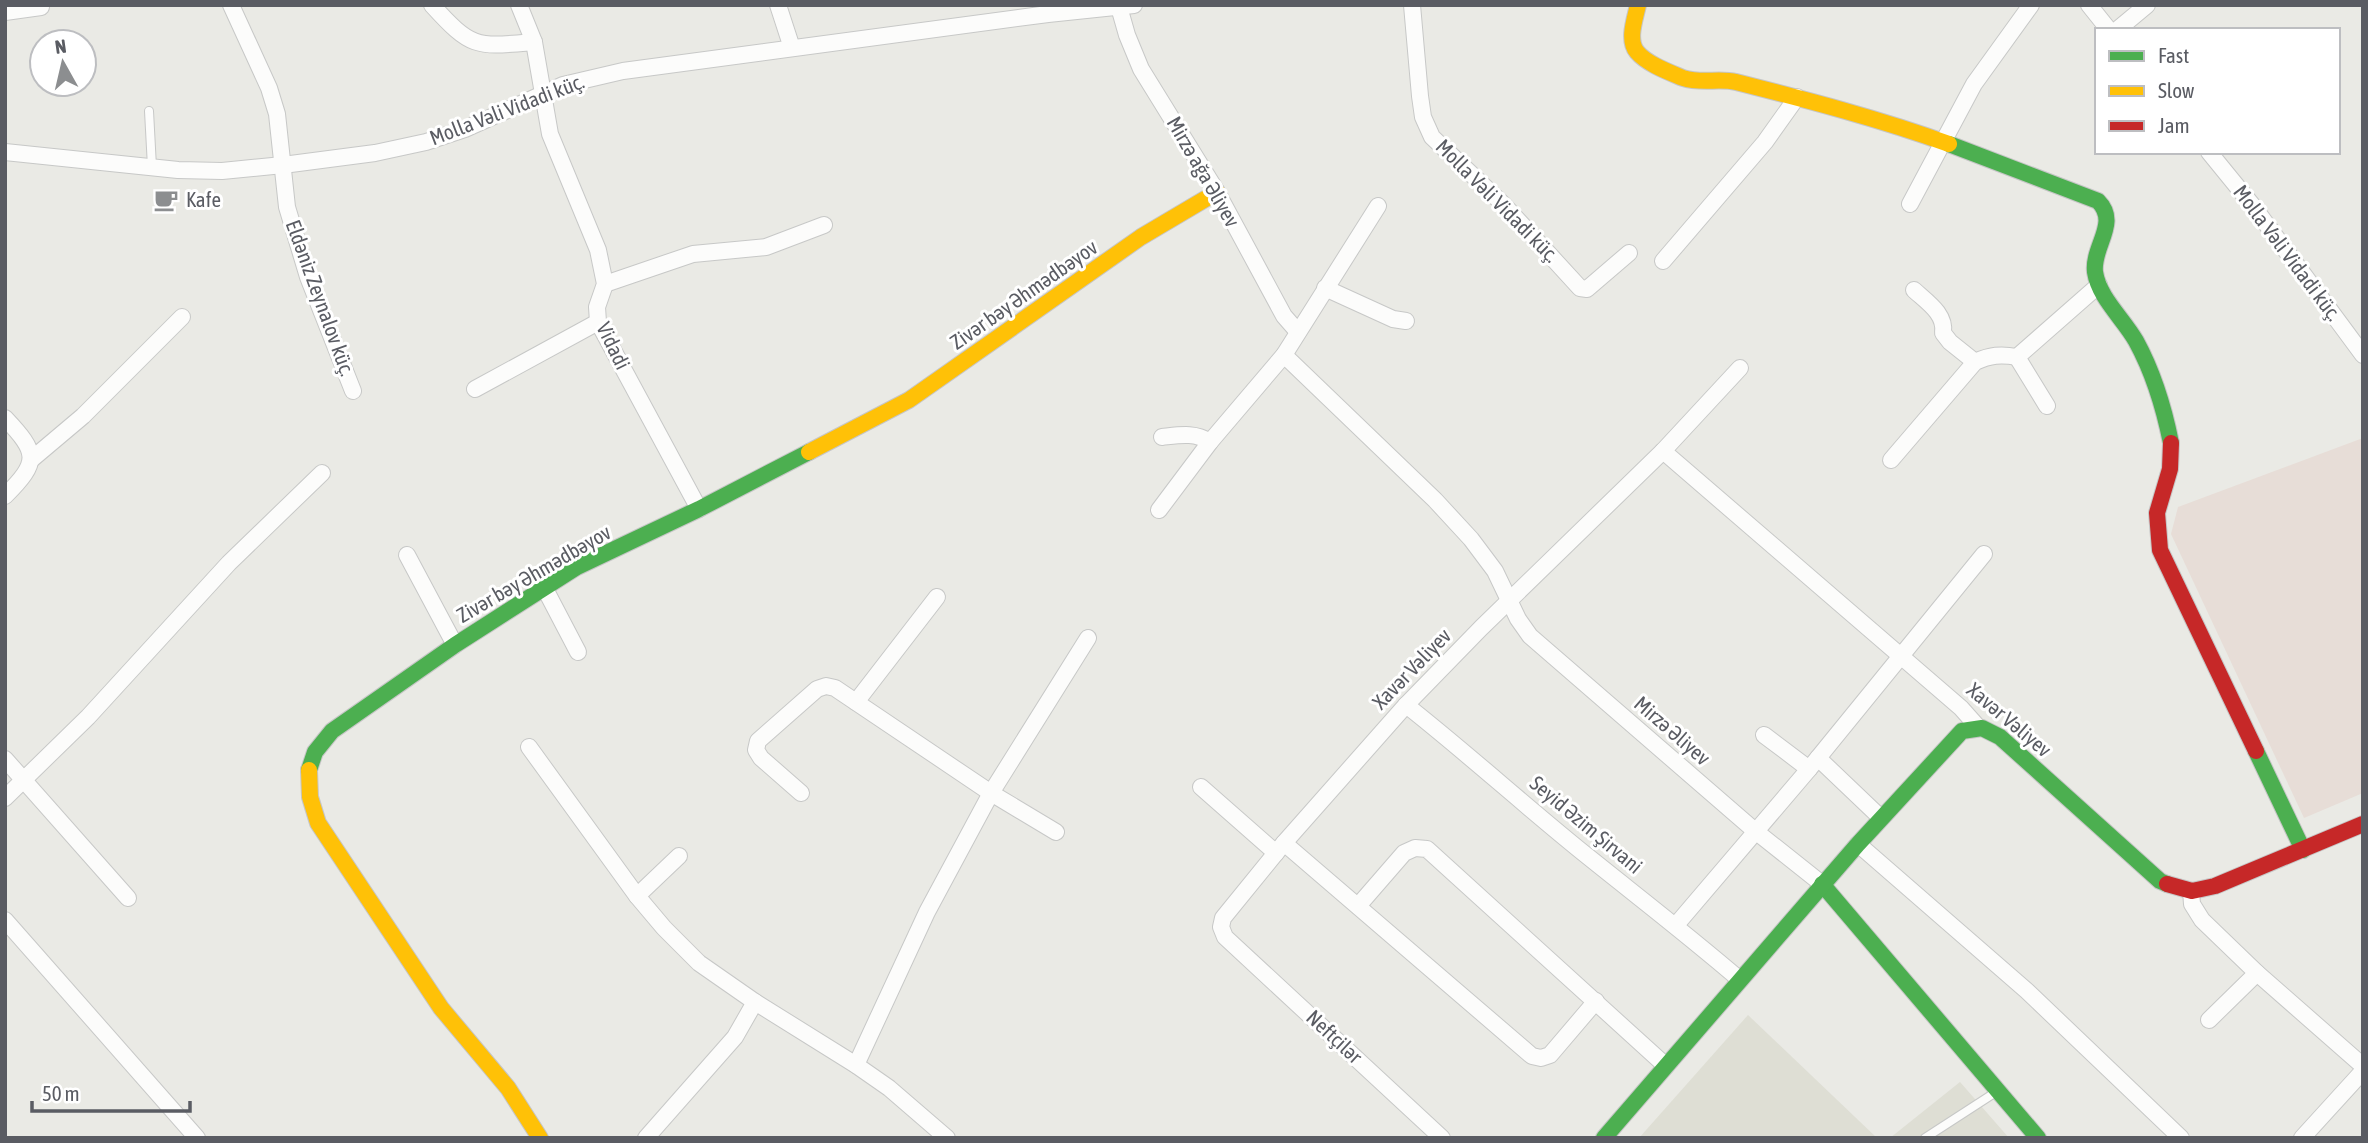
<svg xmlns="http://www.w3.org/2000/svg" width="2368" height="1143" font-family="'Asap Condensed',sans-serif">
  <rect width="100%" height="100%" fill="#eaeae5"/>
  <g fill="#deded4">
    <path d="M 1748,1015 L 1877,1138 L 1639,1138 Z"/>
    <path d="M 1960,1082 L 2009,1138 L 1890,1138 Z"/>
  </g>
  <path fill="#e7ddd7" d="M 2363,438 L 2363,793 L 2304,818 L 2171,534 L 2178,507 Z"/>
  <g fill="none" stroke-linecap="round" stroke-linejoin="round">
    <g stroke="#c7c8c7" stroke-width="10">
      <g id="lane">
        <path d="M 149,111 L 152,167"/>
        <path d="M 1925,1138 L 1996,1092"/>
      </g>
    </g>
    <g stroke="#c7c8c7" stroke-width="18">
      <g id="street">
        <path d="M 231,5 L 269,88 L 277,114 L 287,207 L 308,277 L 353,391"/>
        <path d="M 432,5 C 472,49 476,47 534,42"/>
        <path d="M 519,5 L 534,42 L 550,134 L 598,250 L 605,284 L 597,307 L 598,322 L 699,509"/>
        <path d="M 778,5 L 792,48"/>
        <path d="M 1412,5 L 1420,96 L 1423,117 L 1432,137 L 1504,205 L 1580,288 L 1587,289 L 1629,253"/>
        <path d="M 2089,5 L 2109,30"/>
        <path d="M 1119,7 L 1127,35 L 1141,69 L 1217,192 L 1284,316 L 1298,332"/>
        <path d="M 5,12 L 41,7"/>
        <path d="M 2117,30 L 2147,5"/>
        <path d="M 5,152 L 178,170 L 222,171 L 283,165 L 375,153 L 426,142 L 465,129 L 563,85 L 623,71 L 1048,14 L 1134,5"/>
        <path d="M 2209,152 L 2253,206 L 2363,355"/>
        <path d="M 1910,204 L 1974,84 L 2031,5"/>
        <path d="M 1663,261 L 1765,142 L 1797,97"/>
        <path d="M 605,284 L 693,254 L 766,247 L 824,225"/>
        <path d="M 1325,288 L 1393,319 L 1406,321"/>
        <path d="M 1914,290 C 1927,302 1946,314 1943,333 L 1950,342 L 1975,362"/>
        <path d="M 1284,355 L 1435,500 L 1471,539 L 1495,571 L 1518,619 L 1530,636 L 1754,830 L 1822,884"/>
        <path d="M 475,389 L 598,322"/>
        <path d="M 2047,406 L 2017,357 L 2099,285"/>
        <path d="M 5,418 C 38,453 40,461 5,496"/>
        <path d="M 1162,437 C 1180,435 1195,432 1210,442"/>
        <path d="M 1663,451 L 1961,708 L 1977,726"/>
        <path d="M 32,459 L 83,416 L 182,317"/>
        <path d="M 1891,460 L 1975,362 C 1990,355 2001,354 2017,357"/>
        <path d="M 1159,510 L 1210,442 L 1284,355 L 1378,206"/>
        <path d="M 407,555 L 455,645"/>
        <path d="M 544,587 L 578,652"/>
        <path d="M 856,702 L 937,597"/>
        <path d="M 1406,705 C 1467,753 1525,806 1586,855 C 1637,896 1689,936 1739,979"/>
        <path d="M 1764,735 L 1809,769"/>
        <path d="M 529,747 L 637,896 L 664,928 L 699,963 L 755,1002 L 856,1065 L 889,1088 L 947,1138"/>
        <path d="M 1818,758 L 1881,818"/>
        <path d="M 5,759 L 128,898"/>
        <path d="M 1201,787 L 1276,853"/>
        <path d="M 801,793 L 761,758 L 756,750 L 758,741 L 817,689 L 826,686 L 835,688 L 991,793 L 1056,832"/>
        <path d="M 5,798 L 88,717 L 229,563 L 322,473"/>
        <path d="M 1284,843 L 1532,1056 L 1541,1058 L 1550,1055 L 1596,1001"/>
        <path d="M 1858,844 L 2027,991 L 2181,1138"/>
        <path d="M 2191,891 L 2192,904 L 2202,920 L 2257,973 L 2363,1066"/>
        <path d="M 637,896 L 679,856"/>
        <path d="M 1358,906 L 1404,853 L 1415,848 L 1427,849 L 1666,1066"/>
        <path d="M 5,920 L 197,1138"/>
        <path d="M 1676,925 L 1809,769 L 1984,554"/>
        <path d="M 2209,1020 L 2257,973"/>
        <path d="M 856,1065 L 927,912 L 991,793 L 1088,638"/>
        <path d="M 646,1138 L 735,1037 L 755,1002"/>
        <path d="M 1442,1138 L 1225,937 L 1221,927 L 1223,918 L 1284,843 L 1406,705 L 1481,628 L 1663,451 L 1740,368"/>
        <path d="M 2302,1138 L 2363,1071"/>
      </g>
    </g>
    <g stroke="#c6c6c6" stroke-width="18">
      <g id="fast">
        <path d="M 1949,144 L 2098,201 C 2120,223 2092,246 2095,272 C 2099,298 2123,318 2136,341 C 2153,372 2164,408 2171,443"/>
        <path d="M 2256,751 L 2303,850"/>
        <path d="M 309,770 L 315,752 L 332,731 L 455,645 L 577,567 L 699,509 L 809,452"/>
        <path d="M 1822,884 L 2038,1138"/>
        <path d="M 1604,1138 L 1858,844 L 1962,731 L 1982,728 L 2000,737 L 2160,881 L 2167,884"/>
      </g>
    </g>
    <g stroke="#c6c6c6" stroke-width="18">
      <g id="slow">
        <path d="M 1638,5 C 1635,19 1627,40 1637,52 C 1647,64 1669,72 1683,78 C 1701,84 1719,78 1736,82 C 1807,100 1880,119 1949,144"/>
        <path d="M 809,452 L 909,400 L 1141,237 L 1217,192"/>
        <path d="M 309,770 L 310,797 L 318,823 L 441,1008 L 508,1088 L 540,1138"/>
      </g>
    </g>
    <g stroke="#c6c6c6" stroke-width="18">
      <g id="jam">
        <path d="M 2171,443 L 2170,469 L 2157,513 L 2160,550 L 2256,751"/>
        <path d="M 2167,884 L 2192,891 L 2215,886 L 2363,824"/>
      </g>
    </g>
    <use href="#lane" stroke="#fcfcfb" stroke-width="8"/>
    <use href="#street" stroke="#fcfcfb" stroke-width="16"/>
    <use href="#fast" stroke="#4caf50" stroke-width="16"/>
    <use href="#slow" stroke="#ffc107" stroke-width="16"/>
    <use href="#jam" stroke="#c62828" stroke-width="16"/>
  </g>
  <defs>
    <g id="cafe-bare" transform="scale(1.89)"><path d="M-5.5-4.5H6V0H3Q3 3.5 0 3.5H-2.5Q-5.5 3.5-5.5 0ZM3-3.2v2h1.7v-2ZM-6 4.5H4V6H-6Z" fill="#8c8e90" stroke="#fff" stroke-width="2.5" paint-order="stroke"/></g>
  </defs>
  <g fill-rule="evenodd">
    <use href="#cafe-bare" x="166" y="200"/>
  </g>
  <g text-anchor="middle" stroke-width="6" stroke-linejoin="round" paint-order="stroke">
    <g font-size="21" fill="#5a5c63" stroke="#fff">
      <text transform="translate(507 110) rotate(-21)" y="7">Molla Vəli Vidadi küç.</text>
      <text transform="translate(1203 172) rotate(60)" y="7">Mirzə ağa Əliyev</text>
      <text transform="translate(1497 201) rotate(45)" y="7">Molla Vəli Vidadi küç.</text>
      <text transform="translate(2287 253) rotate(53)" y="7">Molla Vəli Vidadi küç.</text>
      <text transform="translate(1024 295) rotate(-35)" y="7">Zivər bəy Əhmədbəyov</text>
      <text transform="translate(320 298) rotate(70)" y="7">Eldəniz Zeynalov küç.</text>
      <text transform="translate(613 346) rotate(64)" y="7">Vidadi</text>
      <text transform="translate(534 574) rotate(-30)" y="7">Zivər bəy Əhmədbəyov</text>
      <text transform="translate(1412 669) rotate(-46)" y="7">Xavər Vəliyev</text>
      <text transform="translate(2009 720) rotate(40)" y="7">Xavər Vəliyev</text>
      <text transform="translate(1672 731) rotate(41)" y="7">Mirzə Əliyev</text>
      <text transform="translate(1586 825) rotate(40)" y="7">Seyid Əzim Şirvani</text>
      <text transform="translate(1334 1037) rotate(43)" y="7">Neftçilər</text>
    </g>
    <g font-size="21" fill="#5a5c63" stroke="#fff" text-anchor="start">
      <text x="186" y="207">Kafe</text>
    </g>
  </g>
  <rect width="2368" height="1143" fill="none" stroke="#5a5c63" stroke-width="14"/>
  <rect x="2095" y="28" width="245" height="126" fill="#ffffff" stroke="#bdbec1" stroke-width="2"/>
  <rect x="2109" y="51" width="35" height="10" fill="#4caf50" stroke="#bdbec1" stroke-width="2"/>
  <text x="2158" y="63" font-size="21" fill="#5a5c63">Fast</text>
  <rect x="2109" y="86" width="35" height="10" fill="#ffc107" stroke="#bdbec1" stroke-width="2"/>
  <text x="2158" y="98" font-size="21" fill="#5a5c63">Slow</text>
  <rect x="2109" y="121" width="35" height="10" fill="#c62828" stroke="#bdbec1" stroke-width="2"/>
  <text x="2158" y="133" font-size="21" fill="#5a5c63">Jam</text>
  <g transform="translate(63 63) rotate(352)"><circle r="33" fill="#ffffff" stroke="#bdbec1" stroke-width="2"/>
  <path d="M0-5L12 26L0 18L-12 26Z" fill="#8c8e90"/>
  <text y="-10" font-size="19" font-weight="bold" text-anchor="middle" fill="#5a5c63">N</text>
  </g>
  <path d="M32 1101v10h158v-10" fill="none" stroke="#5a5c63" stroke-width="3.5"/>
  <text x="42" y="1101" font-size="21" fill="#5a5c63" stroke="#ffffff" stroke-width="5" paint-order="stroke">50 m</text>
</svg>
